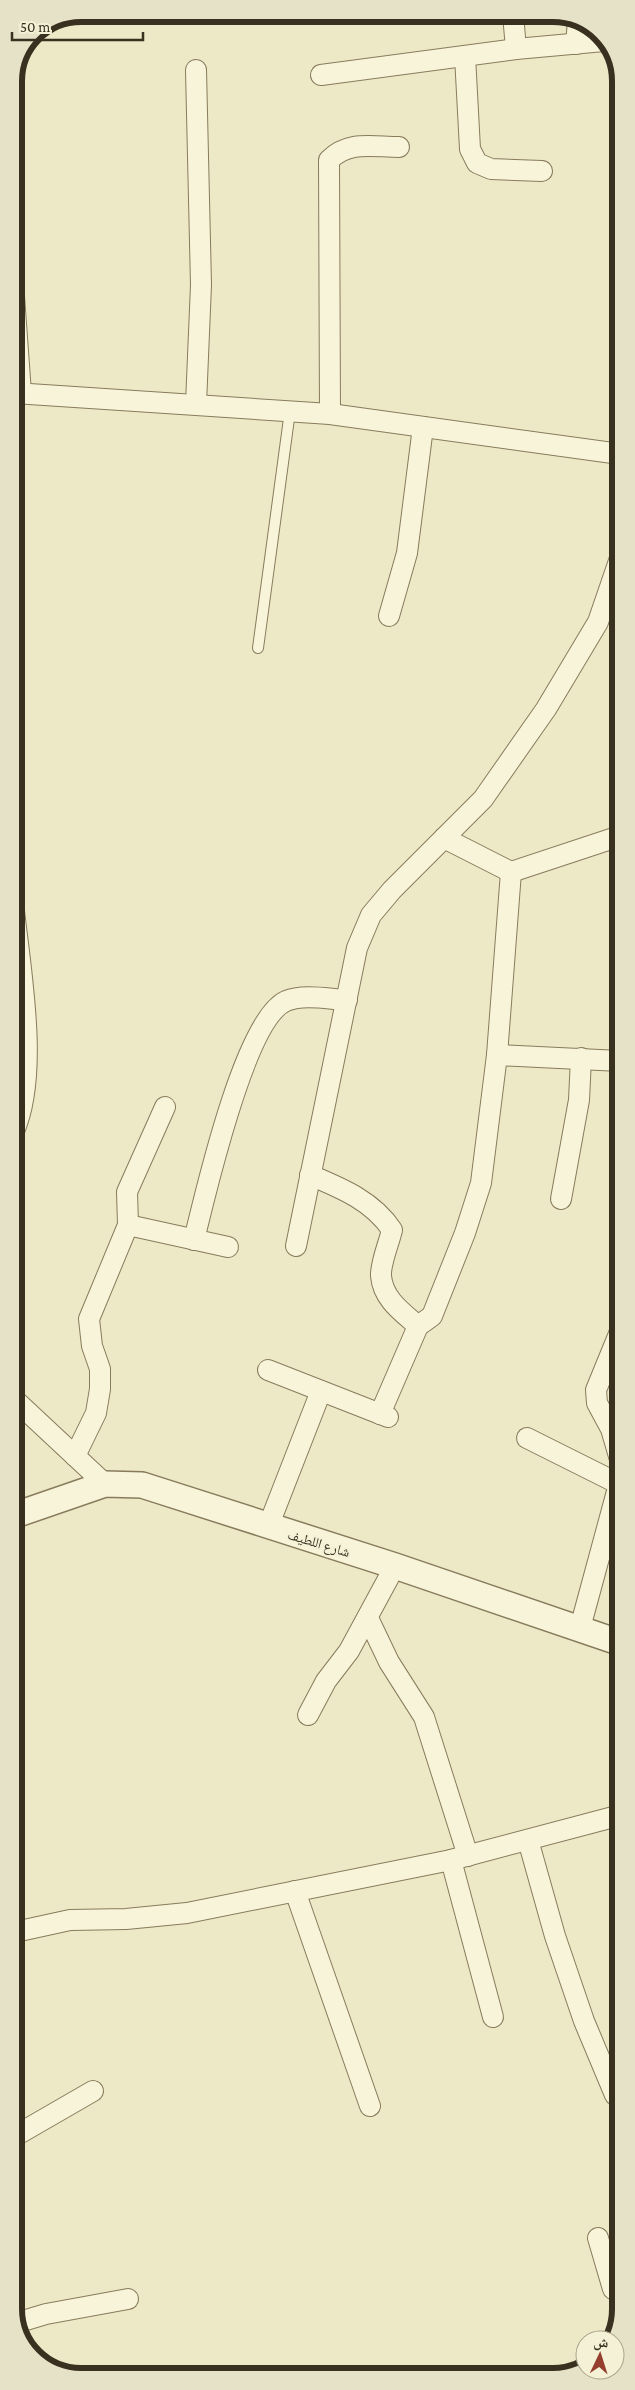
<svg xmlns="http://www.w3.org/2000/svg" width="635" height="2390" font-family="'Crimson Pro','Noto Naskh Arabic',serif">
  <rect width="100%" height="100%" fill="#ede8c6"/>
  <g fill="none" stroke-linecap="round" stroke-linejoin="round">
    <g stroke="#887b5c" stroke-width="12">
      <path id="service" d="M 258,648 L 290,411"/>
    </g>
    <g stroke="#887b5c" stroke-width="22">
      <g id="minor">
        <path d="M 513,14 L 516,49"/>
        <path d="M 576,44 L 578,21"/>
        <path d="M 465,56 L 470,149 L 477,163 L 491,169 L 542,171"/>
        <path d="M 321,75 L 516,49 L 604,41"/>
        <path d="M 14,296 L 21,393"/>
        <path d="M 14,393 L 330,414 L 620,454"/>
        <path d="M 196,404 L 201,285 L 196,70"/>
        <path d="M 330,414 L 329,160 C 349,140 373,147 399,147"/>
        <path d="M 389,616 L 407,553 L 423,427"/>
        <path d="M 444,838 L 511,872 L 620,836"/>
        <path d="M 14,911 C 21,973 39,1074 14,1131"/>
        <path d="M 497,1055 L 620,1061"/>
        <path d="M 310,1175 C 341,1188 373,1201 392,1230 C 389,1243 380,1264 381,1276 C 383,1299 402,1312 418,1326"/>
        <path d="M 561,1199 L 579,1100 L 581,1058"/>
        <path d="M 128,1225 L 228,1247"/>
        <path d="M 194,1240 C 205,1195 245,1019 286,1001 C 304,994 327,999 347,1000"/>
        <path d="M 296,1246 L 357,948 L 371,915 L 392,890 L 483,799 L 546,709 L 598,622 L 620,558"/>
        <path d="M 268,1370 L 388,1417"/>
        <path d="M 15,1400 L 105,1484"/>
        <path d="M 380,1414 L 418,1326 L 432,1316 L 465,1233 L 481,1183 L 497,1055 L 511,872"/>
        <path d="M 527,1438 L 619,1484"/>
        <path d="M 75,1456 L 96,1413 L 100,1389 L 100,1369 L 92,1346 L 89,1319 L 128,1225 L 127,1192 L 165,1107"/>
        <path d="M 268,1527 L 321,1391"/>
        <path d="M 368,1618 L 389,1662 L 424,1717 L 468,1856"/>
        <path d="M 580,1628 L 619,1484 L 621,1463 L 611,1429 L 597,1403 L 596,1390 L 621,1329"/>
        <path d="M 308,1715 L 326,1681 L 349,1651 L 395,1566"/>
        <path d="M 528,1840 L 555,1936 L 584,2021 L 615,2095"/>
        <path d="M 451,1860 L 493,2017"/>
        <path d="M 295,1891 L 370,2106"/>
        <path d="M 15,1932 L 70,1920 L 126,1919 L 187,1913 L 451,1860 L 621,1815"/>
        <path d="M 15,2136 L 93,2091"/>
        <path d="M 598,2238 L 613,2289 L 621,2294"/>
        <path d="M 16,2323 L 46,2314 L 128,2299"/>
      </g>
    </g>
    <g stroke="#887b5c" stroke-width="28">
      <path id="tertiary" d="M 15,1515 L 105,1484 L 142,1485 L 395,1566 L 621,1643"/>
    </g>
    <use href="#service" stroke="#f8f4da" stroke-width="10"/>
    <use href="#minor" stroke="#f8f4da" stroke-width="20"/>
    <use href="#tertiary" stroke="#f8f4da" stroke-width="25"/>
  </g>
  <g text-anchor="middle" stroke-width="4.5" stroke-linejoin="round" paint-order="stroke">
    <g font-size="14" fill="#393020" stroke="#f5f1d6">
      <text transform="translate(319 1543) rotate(17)" y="5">شارع اللطيف</text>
    </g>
  </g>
  <path d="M0 0H635V2390H0ZM81 22H553A59 59 0 0 1 612 81V2309A59 59 0 0 1 553 2368H81A59 59 0 0 1 22 2309V81A59 59 0 0 1 81 22Z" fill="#e6e2c7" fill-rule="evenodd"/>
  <path fill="none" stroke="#393020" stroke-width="6" d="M81 22H553A59 59 0 0 1 612 81V2309A59 59 0 0 1 553 2368H81A59 59 0 0 1 22 2309V81A59 59 0 0 1 81 22Z"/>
  <g transform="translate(600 2355) rotate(4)"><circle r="24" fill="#f5f1d6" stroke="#aaa48d"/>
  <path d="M0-4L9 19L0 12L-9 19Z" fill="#963e2e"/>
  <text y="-8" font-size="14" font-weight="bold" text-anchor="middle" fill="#393020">ش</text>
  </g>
  <path d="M12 32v8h131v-8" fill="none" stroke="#393020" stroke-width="2.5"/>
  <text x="20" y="32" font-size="15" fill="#393020" stroke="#f5f1d6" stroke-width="4" paint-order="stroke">50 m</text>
</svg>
